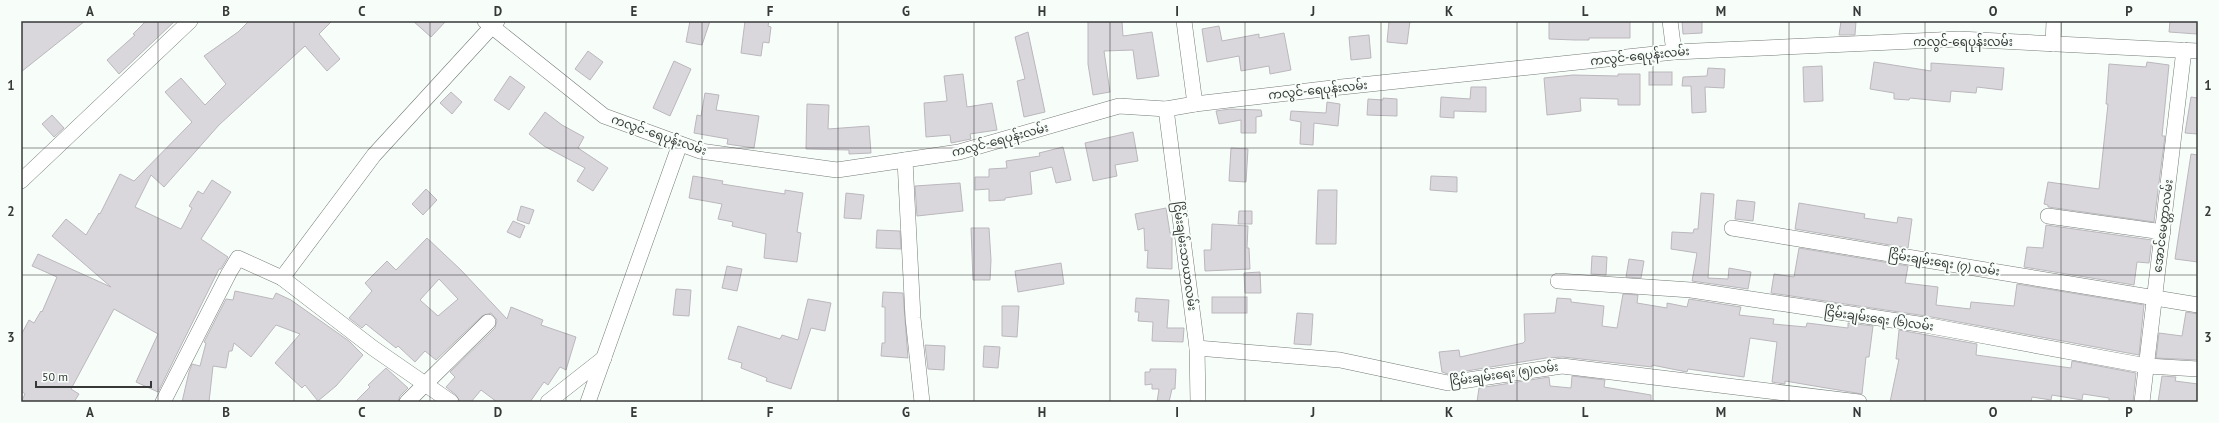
<svg xmlns="http://www.w3.org/2000/svg" width="2219" height="423" font-family="'PT Sans','Noto Sans Myanmar',sans-serif">
  <rect width="100%" height="100%" fill="#f7fef9"/>
  <g fill="#d9d6dc" stroke="#bbb7bd" fill-rule="evenodd">
    <path d="M 21,21 L 85,21 L 21,72 Z"/>
    <path d="M 146,21 L 175,21 L 119,74 L 107,60 L 135,35 L 133,34 Z"/>
    <path d="M 249,21 L 332,21 L 319,34 L 340,59 L 327,71 L 305,46 L 219,125 L 164,187 L 151,175 L 135,207 L 181,229 L 192,208 L 189,206 L 198,191 L 203,194 L 212,180 L 231,192 L 201,239 L 228,257 L 221,269 L 219,269 L 158,392 L 136,382 L 158,334 L 114,309 L 71,389 L 79,394 L 74,402 L 21,402 L 25,394 L 21,391 L 21,335 L 29,320 L 34,323 L 41,311 L 42,312 L 57,277 L 32,266 L 38,254 L 111,287 L 52,236 L 66,219 L 86,235 L 99,213 L 100,214 L 120,174 L 134,181 L 192,122 L 165,92 L 181,78 L 205,105 L 226,84 L 204,56 L 238,32 Z"/>
    <path d="M 413,21 L 446,21 L 431,37 Z"/>
    <path d="M 690,21 L 710,21 L 702,45 L 686,42 Z"/>
    <path d="M 745,21 L 769,21 L 768,26 L 771,27 L 769,43 L 763,42 L 761,56 L 741,53 Z"/>
    <path d="M 1088,21 L 1122,21 L 1123,36 L 1152,32 L 1159,76 L 1137,79 L 1133,50 L 1104,51 L 1110,92 L 1093,95 L 1088,64 Z"/>
    <path d="M 1389,21 L 1410,21 L 1407,44 L 1387,42 Z"/>
    <path d="M 1549,21 L 1630,21 L 1630,38 L 1589,38 L 1589,40 L 1575,40 L 1549,39 Z"/>
    <path d="M 1682,21 L 1702,21 L 1702,33 L 1683,34 Z"/>
    <path d="M 1841,21 L 1856,21 L 1855,35 L 1839,35 Z"/>
    <path d="M 2170,21 L 2198,21 L 2197,34 L 2169,32 Z"/>
    <path d="M 1219,26 L 1222,41 L 1259,34 L 1259,38 L 1284,33 L 1291,70 L 1270,74 L 1269,66 L 1241,71 L 1239,56 L 1207,62 L 1202,29 Z"/>
    <path d="M 1028,32 L 1045,112 L 1024,117 L 1017,81 L 1025,79 L 1015,37 Z"/>
    <path d="M 1369,35 L 1371,58 L 1351,60 L 1349,37 Z"/>
    <path d="M 588,51 L 603,62 L 590,80 L 575,69 Z"/>
    <path d="M 674,61 L 691,69 L 670,116 L 653,108 Z"/>
    <path d="M 1874,62 L 1931,71 L 1931,63 L 2004,68 L 2002,90 L 1977,87 L 1976,93 L 1951,91 L 1950,102 L 1910,98 L 1909,100 L 1894,99 L 1894,93 L 1870,89 Z"/>
    <path d="M 2147,62 L 2169,65 L 2162,136 L 2165,136 L 2154,222 L 2048,207 L 2048,205 L 2044,204 L 2048,182 L 2099,189 L 2108,104 L 2106,104 L 2109,64 L 2146,67 Z"/>
    <path d="M 1822,66 L 1823,101 L 1804,102 L 1803,67 Z"/>
    <path d="M 1708,68 L 1725,69 L 1724,88 L 1705,87 L 1706,112 L 1692,113 L 1691,86 L 1682,86 L 1683,77 L 1707,76 Z"/>
    <rect x="1649" y="72" width="23" height="13"/>
    <path d="M 963,74 L 967,107 L 992,103 L 997,130 L 970,134 L 971,139 L 951,143 L 950,135 L 926,137 L 924,103 L 947,101 L 944,76 Z"/>
    <path d="M 1618,74 L 1640,74 L 1640,105 L 1618,105 L 1618,99 L 1580,98 L 1581,111 L 1547,115 L 1544,78 L 1573,75 L 1618,76 Z"/>
    <path d="M 510,76 L 525,87 L 509,110 L 494,100 Z"/>
    <path d="M 1471,87 L 1486,87 L 1486,112 L 1454,111 L 1454,118 L 1440,117 L 1441,97 L 1470,99 Z"/>
    <path d="M 451,92 L 462,102 L 452,114 L 440,103 Z"/>
    <path d="M 705,93 L 719,95 L 716,110 L 759,116 L 754,148 L 727,144 L 728,139 L 694,133 L 697,115 L 701,116 Z"/>
    <path d="M 2191,97 L 2198,98 L 2198,134 L 2185,133 Z"/>
    <path d="M 1383,98 L 1397,99 L 1397,116 L 1367,115 L 1368,99 L 1383,100 Z"/>
    <path d="M 1327,102 L 1340,104 L 1338,126 L 1314,123 L 1313,145 L 1300,144 L 1301,122 L 1290,120 L 1291,111 L 1326,113 Z"/>
    <path d="M 807,104 L 829,105 L 828,129 L 869,126 L 871,153 L 849,154 L 849,150 L 806,149 Z"/>
    <path d="M 1230,109 L 1261,110 L 1262,116 L 1256,117 L 1256,133 L 1241,133 L 1241,120 L 1219,124 L 1216,111 Z"/>
    <path d="M 545,112 L 562,125 L 584,137 L 578,148 L 608,168 L 593,191 L 577,181 L 585,168 L 544,146 L 529,134 Z"/>
    <path d="M 52,115 L 64,128 L 54,137 L 42,124 Z"/>
    <path d="M 1133,132 L 1138,161 L 1115,165 L 1117,176 L 1093,181 L 1085,143 Z"/>
    <path d="M 1063,147 L 1071,180 L 1056,183 L 1052,167 L 1030,172 L 1032,194 L 1005,198 L 1005,200 L 989,201 L 989,189 L 975,190 L 975,177 L 989,177 L 989,169 L 1007,168 L 1006,161 L 1040,156 L 1039,153 Z"/>
    <path d="M 1231,148 L 1248,149 L 1246,182 L 1229,181 Z"/>
    <path d="M 2191,154 L 2198,155 L 2198,262 L 2175,259 Z"/>
    <path d="M 693,176 L 723,181 L 722,184 L 785,194 L 785,190 L 803,193 L 797,232 L 801,233 L 797,262 L 764,258 L 766,234 L 732,226 L 733,222 L 718,219 L 722,204 L 689,198 Z"/>
    <path d="M 1431,176 L 1457,177 L 1457,192 L 1430,190 Z"/>
    <path d="M 960,183 L 963,211 L 917,216 L 915,186 Z"/>
    <path d="M 426,189 L 437,200 L 423,215 L 412,204 Z"/>
    <path d="M 1318,190 L 1337,190 L 1336,244 L 1316,244 Z"/>
    <path d="M 846,193 L 864,195 L 861,219 L 844,218 Z"/>
    <path d="M 1701,193 L 1714,194 L 1708,278 L 1728,279 L 1729,268 L 1751,272 L 1748,289 L 1692,281 L 1697,253 L 1671,249 L 1672,232 L 1693,233 L 1694,229 L 1698,229 Z"/>
    <path d="M 1737,200 L 1755,202 L 1753,221 L 1735,219 Z"/>
    <path d="M 1799,203 L 1865,214 L 1864,218 L 1897,223 L 1898,217 L 1912,219 L 1908,248 L 1795,229 Z"/>
    <path d="M 521,206 L 534,210 L 529,224 L 517,220 Z"/>
    <path d="M 1166,208 L 1170,233 L 1172,233 L 1172,269 L 1147,268 L 1148,250 L 1145,251 L 1144,228 L 1138,230 L 1135,214 Z"/>
    <path d="M 1239,211 L 1252,211 L 1252,224 L 1238,224 Z"/>
    <path d="M 513,221 L 525,226 L 520,238 L 507,232 Z"/>
    <path d="M 1212,224 L 1248,226 L 1247,248 L 1249,248 L 1250,269 L 1205,271 L 1204,250 L 1211,250 Z"/>
    <path d="M 2046,225 L 2152,240 L 2149,263 L 2137,262 L 2134,285 L 2024,267 L 2027,247 L 2043,248 Z"/>
    <path d="M 971,228 L 989,228 L 991,260 L 990,280 L 973,280 Z"/>
    <path d="M 877,230 L 900,231 L 901,249 L 876,248 Z"/>
    <path d="M 427,238 L 461,270 L 507,319 L 511,307 L 543,320 L 541,325 L 576,337 L 566,370 L 560,367 L 548,385 L 544,382 L 530,402 L 497,402 L 481,390 L 471,402 L 460,402 L 456,395 L 446,387 L 455,377 L 450,372 L 495,328 L 497,320 L 491,313 L 482,316 L 436,360 L 425,351 L 415,362 L 398,346 L 396,348 L 366,324 L 362,328 L 349,318 L 372,291 L 365,283 L 387,261 L 396,270 ZM 439,279 L 458,299 L 438,316 L 420,300 Z"/>
    <path d="M 1799,248 L 1908,266 L 1905,283 L 1938,287 L 1936,305 L 1970,309 L 1971,302 L 2014,306 L 2017,284 L 2144,305 L 2139,355 L 1926,316 L 1771,293 L 1774,274 L 1794,277 Z"/>
    <path d="M 1592,256 L 1607,257 L 1606,275 L 1591,274 Z"/>
    <path d="M 1629,259 L 1644,261 L 1641,278 L 1626,277 Z"/>
    <path d="M 1061,263 L 1064,284 L 1018,292 L 1015,271 Z"/>
    <path d="M 727,266 L 742,269 L 737,291 L 722,288 Z"/>
    <path d="M 1260,272 L 1261,293 L 1245,293 L 1244,273 Z"/>
    <path d="M 676,289 L 691,290 L 689,316 L 673,315 Z"/>
    <path d="M 235,291 L 273,299 L 276,293 L 291,300 L 349,341 L 363,355 L 336,386 L 318,401 L 305,385 L 302,388 L 275,363 L 300,334 L 276,325 L 251,357 L 234,343 L 232,351 L 229,351 L 226,368 L 213,366 L 209,402 L 182,402 L 189,372 L 192,364 L 200,366 L 206,343 L 204,342 L 226,299 L 233,300 Z"/>
    <path d="M 883,292 L 903,293 L 908,358 L 881,356 L 882,343 L 885,343 L 885,307 L 882,307 Z"/>
    <path d="M 1623,294 L 1638,295 L 1637,303 L 1667,308 L 1667,303 L 1687,307 L 1689,299 L 1741,307 L 1739,315 L 1774,319 L 1773,324 L 1806,327 L 1807,323 L 1848,328 L 1848,323 L 1873,326 L 1869,357 L 1866,357 L 1862,394 L 1785,381 L 1785,384 L 1772,382 L 1777,342 L 1750,338 L 1744,377 L 1688,369 L 1687,372 L 1652,365 L 1652,367 L 1563,357 L 1546,358 L 1448,374 L 1442,372 L 1439,352 L 1459,350 L 1460,357 L 1523,343 L 1525,341 L 1524,314 L 1555,313 L 1557,298 L 1571,299 L 1571,302 L 1604,306 L 1602,326 L 1617,328 Z"/>
    <rect x="1212" y="297" width="35" height="16"/>
    <path d="M 1136,298 L 1169,300 L 1167,328 L 1184,328 L 1183,342 L 1152,341 L 1153,322 L 1138,321 L 1139,312 L 1135,312 Z"/>
    <path d="M 808,299 L 831,303 L 825,331 L 811,328 L 791,389 L 766,381 L 767,378 L 741,368 L 742,363 L 728,359 L 738,326 L 780,339 L 782,335 L 798,340 Z"/>
    <path d="M 1002,306 L 1019,306 L 1017,337 L 1002,336 Z"/>
    <path d="M 2186,312 L 2198,314 L 2198,360 L 2156,358 L 2159,333 L 2182,336 Z"/>
    <path d="M 1297,313 L 1313,314 L 1311,345 L 1294,344 Z"/>
    <path d="M 1899,330 L 1977,344 L 1976,355 L 2071,368 L 2072,361 L 2136,373 L 2133,402 L 2109,402 L 2109,398 L 2083,394 L 2082,400 L 2052,395 L 2051,400 L 2032,397 L 2031,402 L 1890,402 L 1899,359 L 1896,359 Z"/>
    <path d="M 925,345 L 945,346 L 944,370 L 928,369 Z"/>
    <path d="M 984,346 L 1000,347 L 998,368 L 983,367 Z"/>
    <path d="M 386,368 L 408,388 L 400,396 L 398,402 L 355,402 L 370,387 L 368,385 Z"/>
    <path d="M 1150,369 L 1176,369 L 1175,389 L 1172,389 L 1169,402 L 1157,402 L 1159,389 L 1152,389 L 1152,384 L 1145,385 L 1145,372 L 1150,372 Z"/>
    <path d="M 1572,376 L 1605,380 L 1604,387 L 1651,395 L 1651,402 L 1477,402 L 1479,388 L 1549,377 L 1550,386 L 1571,388 Z"/>
    <path d="M 2162,376 L 2176,377 L 2175,381 L 2198,384 L 2198,402 L 2158,402 Z"/>
  </g>
  <g fill="none" stroke-linecap="round" stroke-linejoin="round">
    <g stroke="#757b77" stroke-width="16">
      <g id="minor">
        <path d="M 485,21 L 604,116 L 700,151 L 837,170 L 959,152 L 1119,106 L 1166,109 L 1195,104 L 1332,88 L 1674,52 L 1959,39 L 2198,51"/>
        <path d="M 1184,21 L 1195,104"/>
        <path d="M 1670,21 L 1674,52"/>
        <path d="M 2053,44 L 2054,21"/>
        <path d="M 1166,109 L 1197,348 L 1198,402"/>
        <path d="M 905,160 L 913,318 L 922,402"/>
        <path d="M 21,181 L 190,21"/>
        <path d="M 2048,216 L 2163,232"/>
        <path d="M 1732,228 L 2198,305"/>
        <path d="M 282,278 L 374,155 L 497,21"/>
        <path d="M 1558,281 L 1691,290 L 1925,325 L 2147,366 L 2198,369"/>
        <path d="M 1197,348 L 1340,360 L 1448,383 L 1562,366 L 1859,402"/>
        <path d="M 163,402 L 229,273 L 238,258 L 282,278 L 373,348 L 451,402"/>
        <path d="M 407,402 L 488,322"/>
        <path d="M 548,402 L 604,358"/>
        <path d="M 588,402 L 680,144"/>
        <path d="M 2142,402 L 2184,50"/>
      </g>
    </g>
    <use href="#minor" stroke="#fff" stroke-width="15"/>
  </g>
  <path fill="none" stroke="#373938" stroke-width="1" stroke-opacity="0.55" d="M 158,21 L 158,402M 294,21 L 294,402M 430,21 L 430,402M 566,21 L 566,402M 702,21 L 702,402M 838,21 L 838,402M 974,21 L 974,402M 1110,21 L 1110,402M 1245,21 L 1245,402M 1381,21 L 1381,402M 1517,21 L 1517,402M 1653,21 L 1653,402M 1789,21 L 1789,402M 1925,21 L 1925,402M 2061,21 L 2061,402M 21,148 L 2198,148M 21,275 L 2198,275"/>
  <g text-anchor="middle" stroke-width="4" stroke-linejoin="round" paint-order="stroke">
    <g font-size="12" fill="#373938" stroke="#f7fef9">
      <text x="1963" y="46">ကလွင်-ရေပုန်းလမ်း</text>
      <text transform="translate(1640 56) rotate(-6)" y="4">ကလွင်-ရေပုန်းလမ်း</text>
      <text transform="translate(1318 90) rotate(-6)" y="4">ကလွင်-ရေပုန်းလမ်း</text>
      <text transform="translate(659 135) rotate(19)" y="4">ကလွင်-ရေပုန်းလမ်း</text>
      <text transform="translate(1000 140) rotate(-15)" y="4">ကလွင်-ရေပုန်းလမ်း</text>
      <text transform="translate(2163 226) rotate(-83)" y="4">အောင်မေတ္တာလမ်း</text>
      <text transform="translate(1185 256) rotate(82)" y="4">ငြိမ်းချမ်းသာယာလမ်း</text>
      <text transform="translate(1944 263) rotate(9)" y="4">ငြိမ်းချမ်းရေး (၇) လမ်း</text>
      <text transform="translate(1879 319) rotate(8)" y="4">ငြိမ်းချမ်းရေး (၆)လမ်း</text>
      <text transform="translate(1504 374) rotate(-8)" y="4">ငြိမ်းချမ်းရေး (၅)လမ်း</text>
    </g>
  </g>
  <rect width="2219" height="423" fill="none" stroke="#f7fef9" stroke-width="44"/>
  <path d="M36 381v6h115v-6" fill="none" stroke="#373938" stroke-width="2"/>
  <text x="42" y="381" font-size="12" fill="#373938" stroke="#f7fef9" stroke-width="3" paint-order="stroke">50 m</text>
  <rect x="22" y="22" width="2175" height="379" fill="none" stroke="#373938" stroke-width="1.5"/>
  <g font-size="13" text-anchor="middle" font-weight="bold" fill="#373938">
    <text x="90" y="16">A</text>
    <text x="226" y="16">B</text>
    <text x="362" y="16">C</text>
    <text x="498" y="16">D</text>
    <text x="634" y="16">E</text>
    <text x="770" y="16">F</text>
    <text x="906" y="16">G</text>
    <text x="1042" y="16">H</text>
    <text x="1177" y="16">I</text>
    <text x="1313" y="16">J</text>
    <text x="1449" y="16">K</text>
    <text x="1585" y="16">L</text>
    <text x="1721" y="16">M</text>
    <text x="1857" y="16">N</text>
    <text x="1993" y="16">O</text>
    <text x="2129" y="16">P</text>
    <text x="11" y="90">1</text>
    <text x="2208" y="90">1</text>
    <text x="11" y="216">2</text>
    <text x="2208" y="216">2</text>
    <text x="11" y="342">3</text>
    <text x="2208" y="342">3</text>
    <text x="90" y="417">A</text>
    <text x="226" y="417">B</text>
    <text x="362" y="417">C</text>
    <text x="498" y="417">D</text>
    <text x="634" y="417">E</text>
    <text x="770" y="417">F</text>
    <text x="906" y="417">G</text>
    <text x="1042" y="417">H</text>
    <text x="1177" y="417">I</text>
    <text x="1313" y="417">J</text>
    <text x="1449" y="417">K</text>
    <text x="1585" y="417">L</text>
    <text x="1721" y="417">M</text>
    <text x="1857" y="417">N</text>
    <text x="1993" y="417">O</text>
    <text x="2129" y="417">P</text>
  </g>
</svg>
